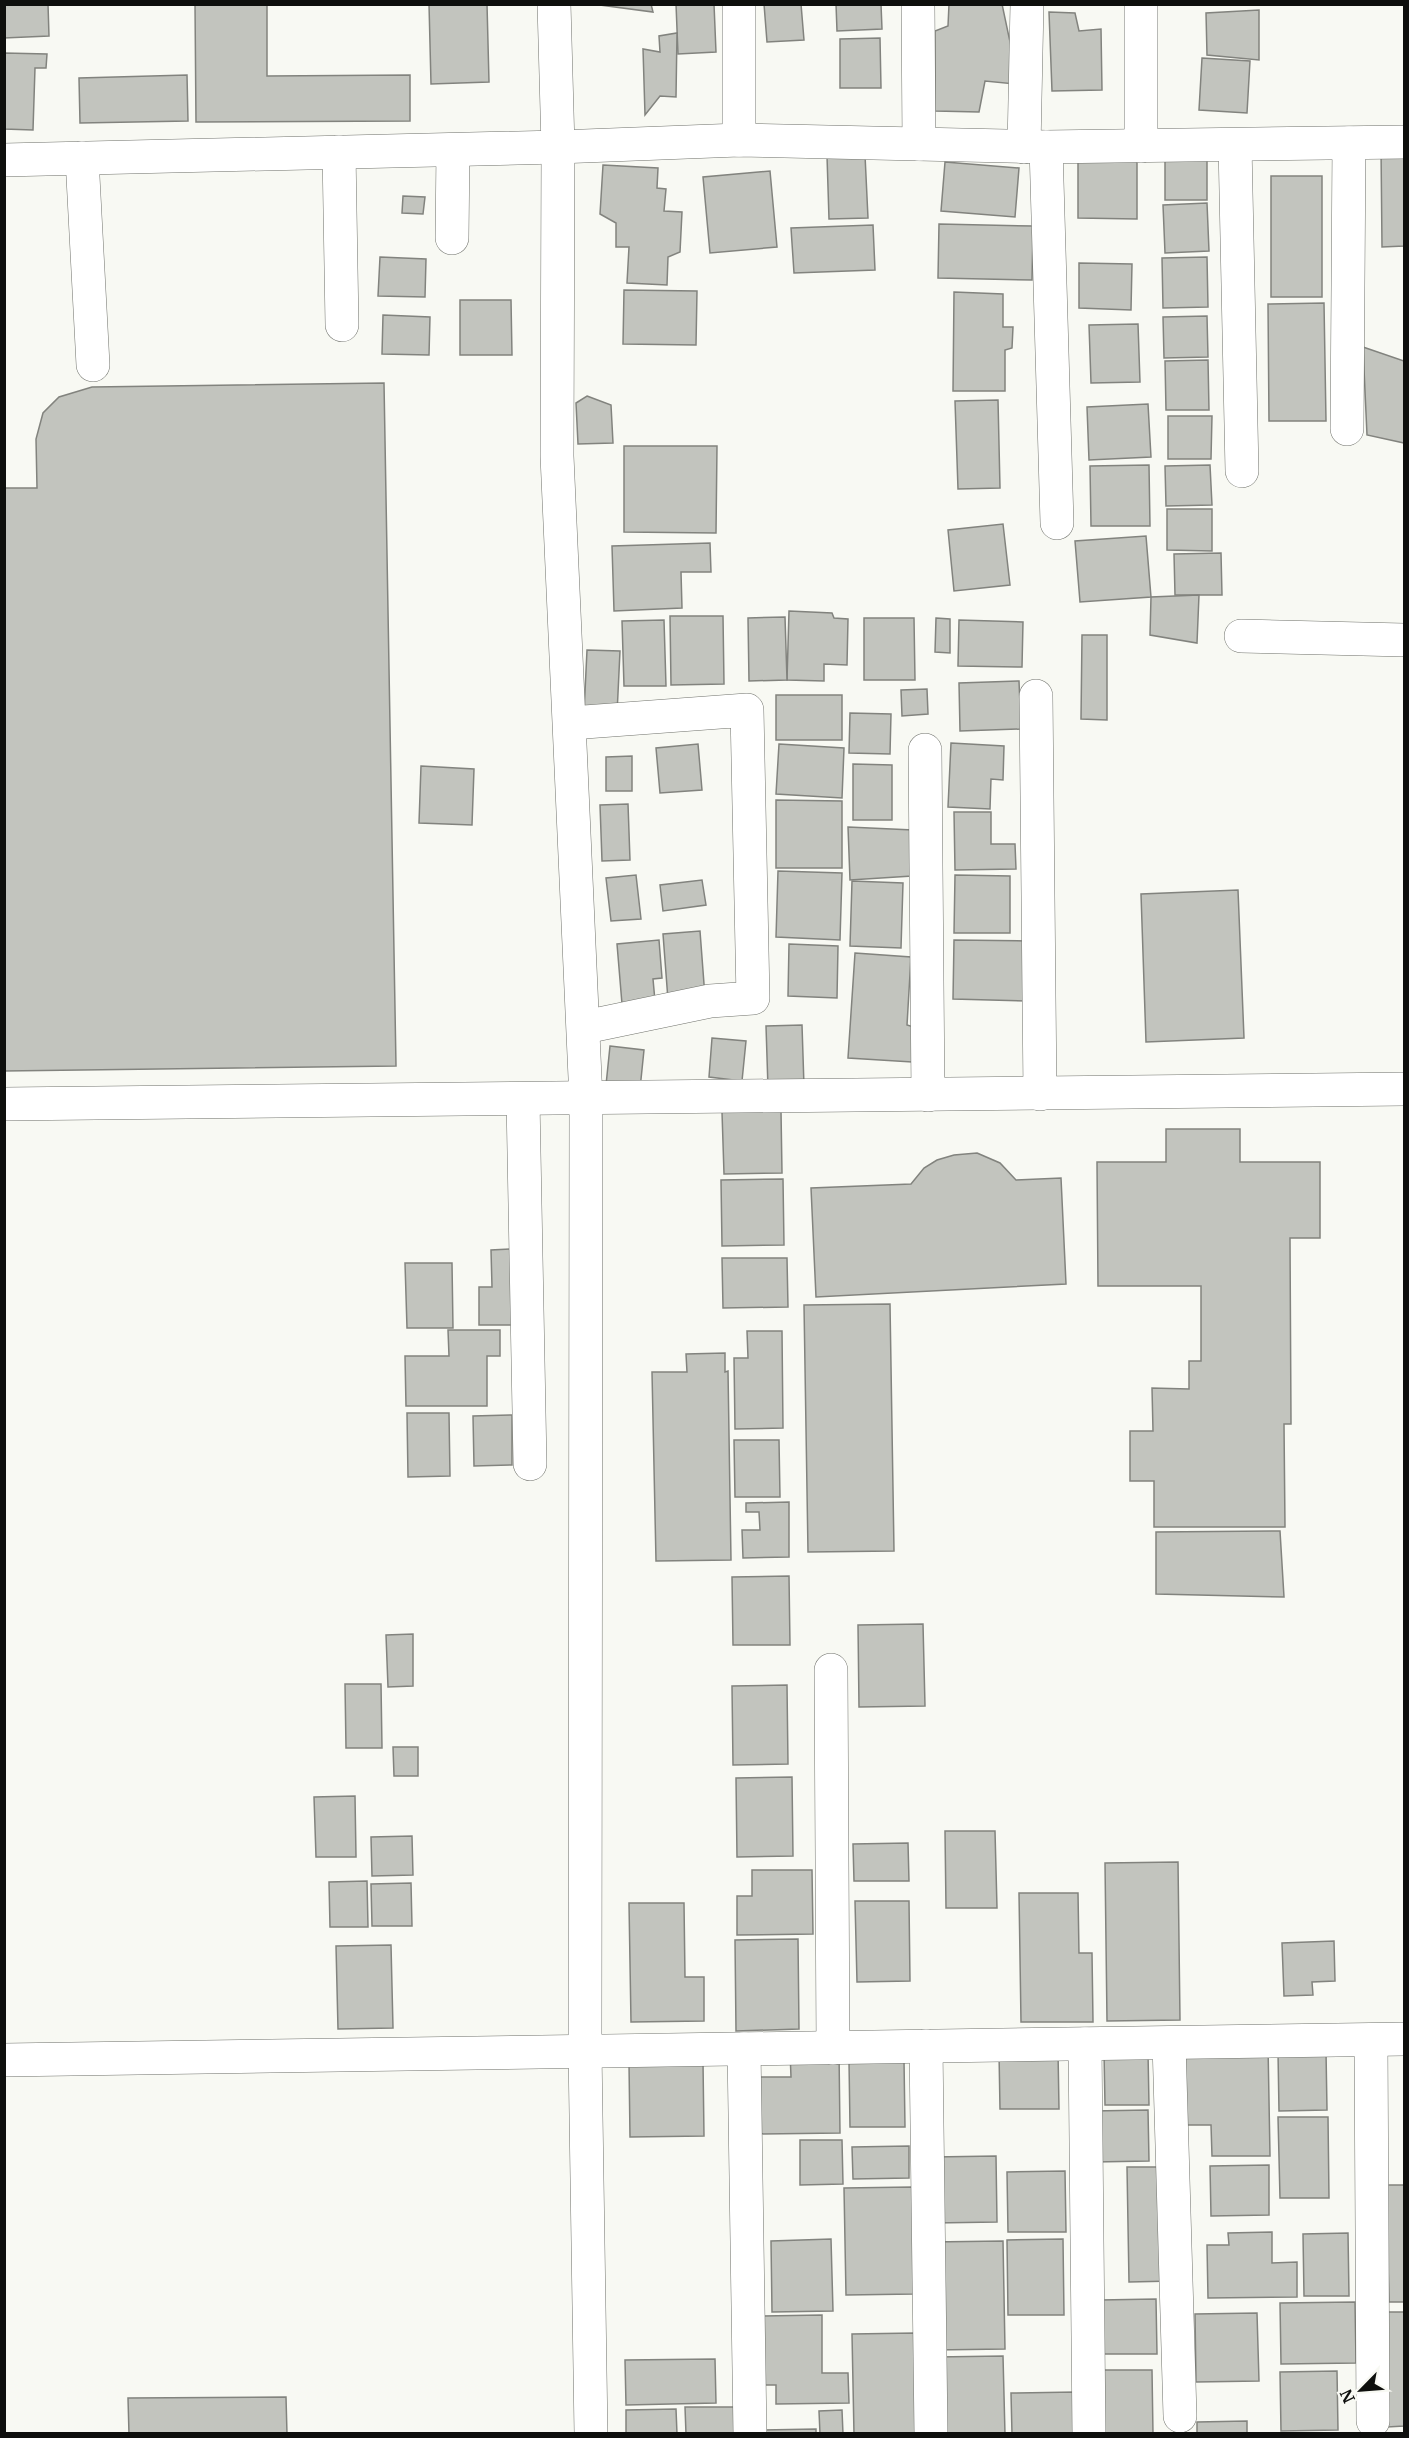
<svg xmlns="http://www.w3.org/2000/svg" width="1409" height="2438" font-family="Merriweather,serif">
  <rect width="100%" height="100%" fill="#f8f9f3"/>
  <g fill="#c2c4be" stroke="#82837e" stroke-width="1.5">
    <path d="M 4,4 L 48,4 L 49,36 L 4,38 Z"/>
    <path d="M 195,4 L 267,4 L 267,76 L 410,75 L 410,121 L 196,122 Z"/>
    <path d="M 429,4 L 487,4 L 489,82 L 431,84 Z"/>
    <path d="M 592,4 L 651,4 L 653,12 Z"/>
    <path d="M 676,4 L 714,4 L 716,52 L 678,54 Z"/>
    <path d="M 764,4 L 801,4 L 804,40 L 767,42 Z"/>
    <path d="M 836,4 L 881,4 L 882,29 L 837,31 Z"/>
    <path d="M 949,4 L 1002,4 L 1013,56 L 1015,84 L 985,81 L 979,112 L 935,111 L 935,31 L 948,26 Z"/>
    <path d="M 1259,10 L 1259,60 L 1207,55 L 1206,13 Z"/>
    <path d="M 1049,12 L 1075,13 L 1079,31 L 1101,29 L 1102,90 L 1052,91 Z"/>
    <path d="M 677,33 L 676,97 L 660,96 L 645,115 L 643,49 L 660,52 L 659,36 Z"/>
    <path d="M 880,38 L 881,88 L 840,88 L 840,39 Z"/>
    <path d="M 4,53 L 47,54 L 46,68 L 35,68 L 33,130 L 4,129 Z"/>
    <path d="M 1202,58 L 1250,61 L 1247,113 L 1199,110 Z"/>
    <path d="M 187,75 L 188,121 L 80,123 L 79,78 Z"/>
    <path d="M 1207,148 L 1207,200 L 1165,200 L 1165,149 Z"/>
    <path d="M 1381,148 L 1404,148 L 1404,246 L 1382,247 Z"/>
    <path d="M 865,155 L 868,218 L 829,219 L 827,156 Z"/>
    <path d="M 1078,159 L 1137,159 L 1137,219 L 1078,218 Z"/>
    <path d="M 945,162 L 1019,168 L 1015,217 L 941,211 Z"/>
    <path d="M 603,165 L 658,168 L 657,188 L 666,189 L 664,211 L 682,212 L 680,252 L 668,257 L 667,285 L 627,283 L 629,247 L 616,247 L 616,223 L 600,214 Z"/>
    <path d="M 770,171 L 777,247 L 710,253 L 703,177 Z"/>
    <rect x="1271" y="176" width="51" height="121"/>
    <path d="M 403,196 L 425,197 L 423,214 L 402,213 Z"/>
    <path d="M 1207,203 L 1209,251 L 1165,253 L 1163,205 Z"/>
    <path d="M 939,224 L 1033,226 L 1032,280 L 938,278 Z"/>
    <path d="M 873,225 L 875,270 L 794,273 L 791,228 Z"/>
    <path d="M 380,257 L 426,259 L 425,297 L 378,296 Z"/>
    <path d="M 1207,257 L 1208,307 L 1163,308 L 1162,258 Z"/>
    <path d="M 1079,263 L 1132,264 L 1131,310 L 1079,308 Z"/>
    <path d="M 624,290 L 697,291 L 696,345 L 623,344 Z"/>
    <path d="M 954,292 L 1003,294 L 1003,327 L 1013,327 L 1012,348 L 1005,350 L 1005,391 L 953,391 Z"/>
    <path d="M 460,300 L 511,300 L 512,355 L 460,355 Z"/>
    <path d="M 1324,303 L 1326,421 L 1269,421 L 1268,304 Z"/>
    <path d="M 383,315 L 430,317 L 429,355 L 382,354 Z"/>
    <path d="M 1207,316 L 1208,357 L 1164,358 L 1163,317 Z"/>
    <path d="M 1138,324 L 1140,382 L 1091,383 L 1089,325 Z"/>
    <path d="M 1363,347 L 1404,361 L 1404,443 L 1367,435 Z"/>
    <path d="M 1208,360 L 1209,410 L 1166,410 L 1165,361 Z"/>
    <path d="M 384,383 L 396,1066 L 4,1071 L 4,488 L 37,488 L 36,439 L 43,413 L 59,397 L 92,387 Z"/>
    <path d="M 587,396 L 611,405 L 613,443 L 578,444 L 576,403 Z"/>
    <path d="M 998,400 L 1000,488 L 958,489 L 955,401 Z"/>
    <path d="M 1148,404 L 1151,457 L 1089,460 L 1087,407 Z"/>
    <path d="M 1168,416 L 1212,416 L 1211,459 L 1168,459 Z"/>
    <path d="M 624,446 L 717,446 L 716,533 L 624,532 Z"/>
    <path d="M 1149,465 L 1150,526 L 1091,526 L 1090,466 Z"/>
    <path d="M 1210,465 L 1212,505 L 1166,506 L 1165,466 Z"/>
    <path d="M 1167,509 L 1212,509 L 1212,551 L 1167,550 Z"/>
    <path d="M 1003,524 L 1010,585 L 954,591 L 948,530 Z"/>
    <path d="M 1146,536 L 1151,597 L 1080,602 L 1075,541 Z"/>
    <path d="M 710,543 L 711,572 L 681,572 L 682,608 L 614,611 L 612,546 Z"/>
    <path d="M 1221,553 L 1222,595 L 1175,595 L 1174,554 Z"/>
    <path d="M 1199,595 L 1197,643 L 1150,635 L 1151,597 Z"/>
    <path d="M 789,611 L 832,613 L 834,618 L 848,619 L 847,665 L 824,664 L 824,681 L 787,680 Z"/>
    <path d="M 670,616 L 723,616 L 724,684 L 671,685 Z"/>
    <path d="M 785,617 L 787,680 L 749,681 L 748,618 Z"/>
    <path d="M 864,618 L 914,618 L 915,680 L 864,680 Z"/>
    <path d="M 936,618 L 950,619 L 950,653 L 935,652 Z"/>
    <path d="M 664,620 L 666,686 L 624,686 L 622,621 Z"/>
    <path d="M 959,620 L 1023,622 L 1022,667 L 958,666 Z"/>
    <path d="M 1082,635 L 1107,635 L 1107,720 L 1081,719 Z"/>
    <path d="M 587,650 L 620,651 L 617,714 L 584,713 Z"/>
    <path d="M 1019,681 L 1021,729 L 960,731 L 959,683 Z"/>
    <path d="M 927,689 L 928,714 L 902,716 L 901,690 Z"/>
    <rect x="776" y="695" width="66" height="45"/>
    <path d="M 850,713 L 891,714 L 890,754 L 849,753 Z"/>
    <path d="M 951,743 L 1004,746 L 1003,780 L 991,779 L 990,809 L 948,807 Z"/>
    <path d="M 698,744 L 702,790 L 660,793 L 656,748 Z"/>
    <path d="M 779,744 L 844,748 L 842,798 L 776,794 Z"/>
    <path d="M 632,756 L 632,791 L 606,791 L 606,757 Z"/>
    <path d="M 853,764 L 892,765 L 892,820 L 853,820 Z"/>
    <path d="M 421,766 L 474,769 L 472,825 L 419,823 Z"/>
    <path d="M 776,800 L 842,801 L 842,868 L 776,868 Z"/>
    <path d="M 628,804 L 630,860 L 602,861 L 600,805 Z"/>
    <path d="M 954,812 L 991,812 L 991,844 L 1015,844 L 1016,869 L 955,870 Z"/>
    <path d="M 848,827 L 913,830 L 912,876 L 850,880 Z"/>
    <path d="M 778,871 L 842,873 L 840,940 L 776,937 Z"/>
    <path d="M 636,875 L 641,919 L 611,921 L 606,878 Z"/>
    <path d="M 955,875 L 1010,876 L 1010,933 L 954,933 Z"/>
    <path d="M 702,880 L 706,905 L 663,911 L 660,885 Z"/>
    <path d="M 852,881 L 903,883 L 901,948 L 850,946 Z"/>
    <path d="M 1238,890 L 1244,1038 L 1146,1042 L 1141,894 Z"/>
    <path d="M 700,931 L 705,997 L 668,1000 L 663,934 Z"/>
    <path d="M 659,940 L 662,978 L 653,979 L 655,1001 L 622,1004 L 617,944 Z"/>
    <path d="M 954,940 L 1028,941 L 1027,1001 L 953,999 Z"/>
    <path d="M 789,944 L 838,946 L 837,998 L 788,996 Z"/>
    <path d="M 855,953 L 911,957 L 907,1025 L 917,1028 L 912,1062 L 848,1058 Z"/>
    <path d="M 802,1025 L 804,1086 L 768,1088 L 766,1026 Z"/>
    <path d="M 712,1038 L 746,1041 L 742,1081 L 709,1077 Z"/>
    <path d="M 610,1046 L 644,1050 L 640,1089 L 606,1085 Z"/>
    <path d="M 781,1111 L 782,1173 L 724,1174 L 722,1112 Z"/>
    <path d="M 1166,1129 L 1240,1129 L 1240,1162 L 1320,1162 L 1320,1238 L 1290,1238 L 1291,1424 L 1284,1424 L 1285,1527 L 1154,1527 L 1154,1481 L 1130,1481 L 1130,1431 L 1153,1431 L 1152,1388 L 1189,1389 L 1189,1361 L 1201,1361 L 1201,1286 L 1098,1286 L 1097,1162 L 1166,1162 Z"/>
    <path d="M 977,1153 L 1000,1163 L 1016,1180 L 1061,1178 L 1066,1284 L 816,1297 L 811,1188 L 911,1184 L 924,1168 L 937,1160 L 954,1155 Z"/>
    <path d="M 783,1179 L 784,1245 L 722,1246 L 721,1180 Z"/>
    <path d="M 512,1249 L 513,1325 L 479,1325 L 479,1287 L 492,1287 L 491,1250 Z"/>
    <path d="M 722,1258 L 787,1258 L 788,1307 L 723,1308 Z"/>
    <path d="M 405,1263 L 452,1263 L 453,1328 L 407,1328 Z"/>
    <path d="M 890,1304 L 894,1551 L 808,1552 L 804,1305 Z"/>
    <path d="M 448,1330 L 500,1330 L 500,1356 L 487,1356 L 487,1406 L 406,1406 L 405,1356 L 449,1356 Z"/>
    <path d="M 747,1331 L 782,1331 L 783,1428 L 735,1429 L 734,1358 L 748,1358 Z"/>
    <path d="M 725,1353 L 725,1372 L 728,1371 L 731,1560 L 656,1561 L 652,1372 L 687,1372 L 686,1354 Z"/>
    <path d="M 407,1413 L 449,1413 L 450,1476 L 408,1477 Z"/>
    <path d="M 512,1415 L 512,1465 L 474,1466 L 473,1416 Z"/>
    <path d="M 734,1440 L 779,1440 L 780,1497 L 735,1497 Z"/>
    <path d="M 789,1502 L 789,1557 L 743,1558 L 742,1530 L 760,1530 L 759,1512 L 746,1512 L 746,1503 Z"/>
    <path d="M 1280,1531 L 1284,1597 L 1156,1594 L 1156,1532 Z"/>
    <path d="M 789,1576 L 790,1645 L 733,1645 L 732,1577 Z"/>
    <path d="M 923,1624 L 925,1706 L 859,1707 L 858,1625 Z"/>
    <path d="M 413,1634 L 413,1686 L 388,1687 L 386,1635 Z"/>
    <path d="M 345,1684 L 381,1684 L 382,1748 L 346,1748 Z"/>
    <path d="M 787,1685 L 788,1764 L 733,1765 L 732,1686 Z"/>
    <path d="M 393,1747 L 418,1747 L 418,1776 L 394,1776 Z"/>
    <path d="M 792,1777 L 793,1856 L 737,1857 L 736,1778 Z"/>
    <path d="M 355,1796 L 356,1857 L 316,1857 L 314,1797 Z"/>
    <path d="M 945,1831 L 995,1831 L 997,1908 L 946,1908 Z"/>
    <path d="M 412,1836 L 413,1875 L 372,1876 L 371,1837 Z"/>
    <path d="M 908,1843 L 909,1881 L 854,1881 L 853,1844 Z"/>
    <path d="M 1178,1862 L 1180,2020 L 1107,2021 L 1105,1863 Z"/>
    <path d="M 752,1870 L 812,1870 L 813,1934 L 737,1935 L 737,1896 L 752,1896 Z"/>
    <path d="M 367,1881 L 368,1927 L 330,1927 L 329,1882 Z"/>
    <path d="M 411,1883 L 412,1926 L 372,1926 L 371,1884 Z"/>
    <path d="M 1019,1893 L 1078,1893 L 1079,1953 L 1092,1953 L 1093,2022 L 1021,2022 Z"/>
    <path d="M 855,1901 L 909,1901 L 910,1981 L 857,1982 Z"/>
    <path d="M 629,1903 L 684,1903 L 685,1977 L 704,1977 L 704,2021 L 631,2022 Z"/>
    <path d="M 798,1939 L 799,2029 L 736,2031 L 735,1940 Z"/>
    <path d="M 1334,1941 L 1335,1981 L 1312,1982 L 1313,1995 L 1284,1996 L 1282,1943 Z"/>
    <path d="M 391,1945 L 393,2028 L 338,2029 L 336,1946 Z"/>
    <path d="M 1268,2045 L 1270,2156 L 1212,2156 L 1211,2125 L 1179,2125 L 1178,2046 Z"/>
    <path d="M 839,2051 L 840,2133 L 751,2134 L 750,2077 L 791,2077 L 790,2052 Z"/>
    <path d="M 1058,2051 L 1059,2109 L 1000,2109 L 999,2052 Z"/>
    <path d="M 1326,2051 L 1327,2110 L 1279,2111 L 1278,2052 Z"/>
    <path d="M 1104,2052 L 1148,2052 L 1149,2105 L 1105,2105 Z"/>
    <path d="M 904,2060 L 905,2127 L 850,2127 L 849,2061 Z"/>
    <path d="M 703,2062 L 704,2136 L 630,2137 L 629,2063 Z"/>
    <path d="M 1148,2110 L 1149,2161 L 1094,2162 L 1093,2111 Z"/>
    <path d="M 1278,2117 L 1328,2117 L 1329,2198 L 1280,2198 Z"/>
    <path d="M 800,2140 L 842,2140 L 843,2184 L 800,2185 Z"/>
    <path d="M 909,2146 L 909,2178 L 853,2179 L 852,2147 Z"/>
    <path d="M 996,2156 L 997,2222 L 934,2223 L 933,2157 Z"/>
    <path d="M 1269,2165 L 1269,2215 L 1211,2216 L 1210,2166 Z"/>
    <path d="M 1127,2167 L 1171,2167 L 1173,2281 L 1129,2282 Z"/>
    <path d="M 1065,2171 L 1066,2232 L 1008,2232 L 1007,2172 Z"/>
    <path d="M 1386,2185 L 1404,2185 L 1404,2302 L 1389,2302 Z"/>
    <path d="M 912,2187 L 914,2294 L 846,2295 L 844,2188 Z"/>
    <path d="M 1272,2232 L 1272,2263 L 1297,2262 L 1297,2297 L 1208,2298 L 1207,2245 L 1229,2245 L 1228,2233 Z"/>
    <path d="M 1348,2233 L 1349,2296 L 1304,2296 L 1303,2234 Z"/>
    <path d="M 831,2239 L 833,2311 L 772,2312 L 771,2241 Z"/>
    <path d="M 1063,2239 L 1064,2315 L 1008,2315 L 1007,2240 Z"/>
    <path d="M 1003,2241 L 1005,2349 L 933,2350 L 931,2242 Z"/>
    <path d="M 1156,2299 L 1157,2354 L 1101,2354 L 1100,2300 Z"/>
    <path d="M 1355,2302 L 1356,2363 L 1281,2364 L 1280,2303 Z"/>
    <path d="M 1385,2312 L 1404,2312 L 1404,2426 L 1387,2427 Z"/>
    <path d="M 1257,2313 L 1259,2381 L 1196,2382 L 1195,2314 Z"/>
    <path d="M 822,2315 L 822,2373 L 848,2373 L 849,2403 L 776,2404 L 776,2385 L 764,2385 L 763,2316 Z"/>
    <path d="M 915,2333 L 917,2434 L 854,2434 L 852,2334 Z"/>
    <path d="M 1003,2356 L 1005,2434 L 937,2434 L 936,2357 Z"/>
    <path d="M 715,2359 L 716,2403 L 626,2405 L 625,2360 Z"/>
    <path d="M 1101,2370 L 1152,2370 L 1153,2434 L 1102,2434 Z"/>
    <path d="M 1337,2371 L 1338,2430 L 1281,2431 L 1280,2372 Z"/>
    <path d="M 1076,2392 L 1077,2434 L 1012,2434 L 1011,2393 Z"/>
    <path d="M 286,2397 L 287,2434 L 129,2434 L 128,2398 Z"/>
    <path d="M 685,2407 L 738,2407 L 739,2434 L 686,2434 Z"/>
    <path d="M 676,2409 L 677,2434 L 626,2434 L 626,2410 Z"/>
    <path d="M 842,2410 L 843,2434 L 820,2434 L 819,2411 Z"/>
    <path d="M 1247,2421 L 1247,2434 L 1197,2434 L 1197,2422 Z"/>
    <path d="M 816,2429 L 816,2434 L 759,2434 L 759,2430 Z"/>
  </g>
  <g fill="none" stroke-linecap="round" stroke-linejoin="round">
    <g stroke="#71736d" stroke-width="34">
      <g id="minor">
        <path d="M 918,4 L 919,144"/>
        <path d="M 1141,4 L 1141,146"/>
        <path d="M 739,140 L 739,4"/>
        <path d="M 1235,145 L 1242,471"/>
        <path d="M 1024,147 L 1027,4"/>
        <path d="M 1046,147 L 1057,523"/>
        <path d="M 339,152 L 342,325"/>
        <path d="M 82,158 L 93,365"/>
        <path d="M 4,160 L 558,147 L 739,140 L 1046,147 L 1404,142"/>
        <path d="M 452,238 L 453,150"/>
        <path d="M 1347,429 L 1349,143"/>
        <path d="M 1241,636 L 1404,640"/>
        <path d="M 1036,696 L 1040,1094"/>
        <path d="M 571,723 L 747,710 L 753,998 L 710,1001 L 585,1027"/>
        <path d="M 925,750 L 928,1095"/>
        <path d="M 523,1100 L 530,1464"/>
        <path d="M 4,1104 L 1404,1089"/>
        <path d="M 831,1670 L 833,2048"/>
        <path d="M 1371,2040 L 1373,2421"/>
        <path d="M 1169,2043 L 1180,2416"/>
        <path d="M 1085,2044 L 1089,2434"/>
        <path d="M 926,2046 L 931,2434"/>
        <path d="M 744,2049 L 750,2434"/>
        <path d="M 4,2060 L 1404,2039"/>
      </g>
    </g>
    <g stroke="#71736d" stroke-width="34">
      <path id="tertiary" d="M 554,4 L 558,147 L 557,456 L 586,1100 L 585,2051 L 591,2434"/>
    </g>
    <use href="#minor" stroke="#fff" stroke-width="33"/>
    <use href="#tertiary" stroke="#fff" stroke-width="33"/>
  </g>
  <rect width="1409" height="2438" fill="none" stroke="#0e0f0d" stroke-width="12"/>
  <g transform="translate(1361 2390) rotate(245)" stroke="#f8f9f3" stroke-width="4.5" paint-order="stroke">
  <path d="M0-4.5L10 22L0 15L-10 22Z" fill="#0e0f0d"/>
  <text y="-9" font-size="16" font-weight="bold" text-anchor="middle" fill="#0e0f0d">N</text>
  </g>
</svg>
